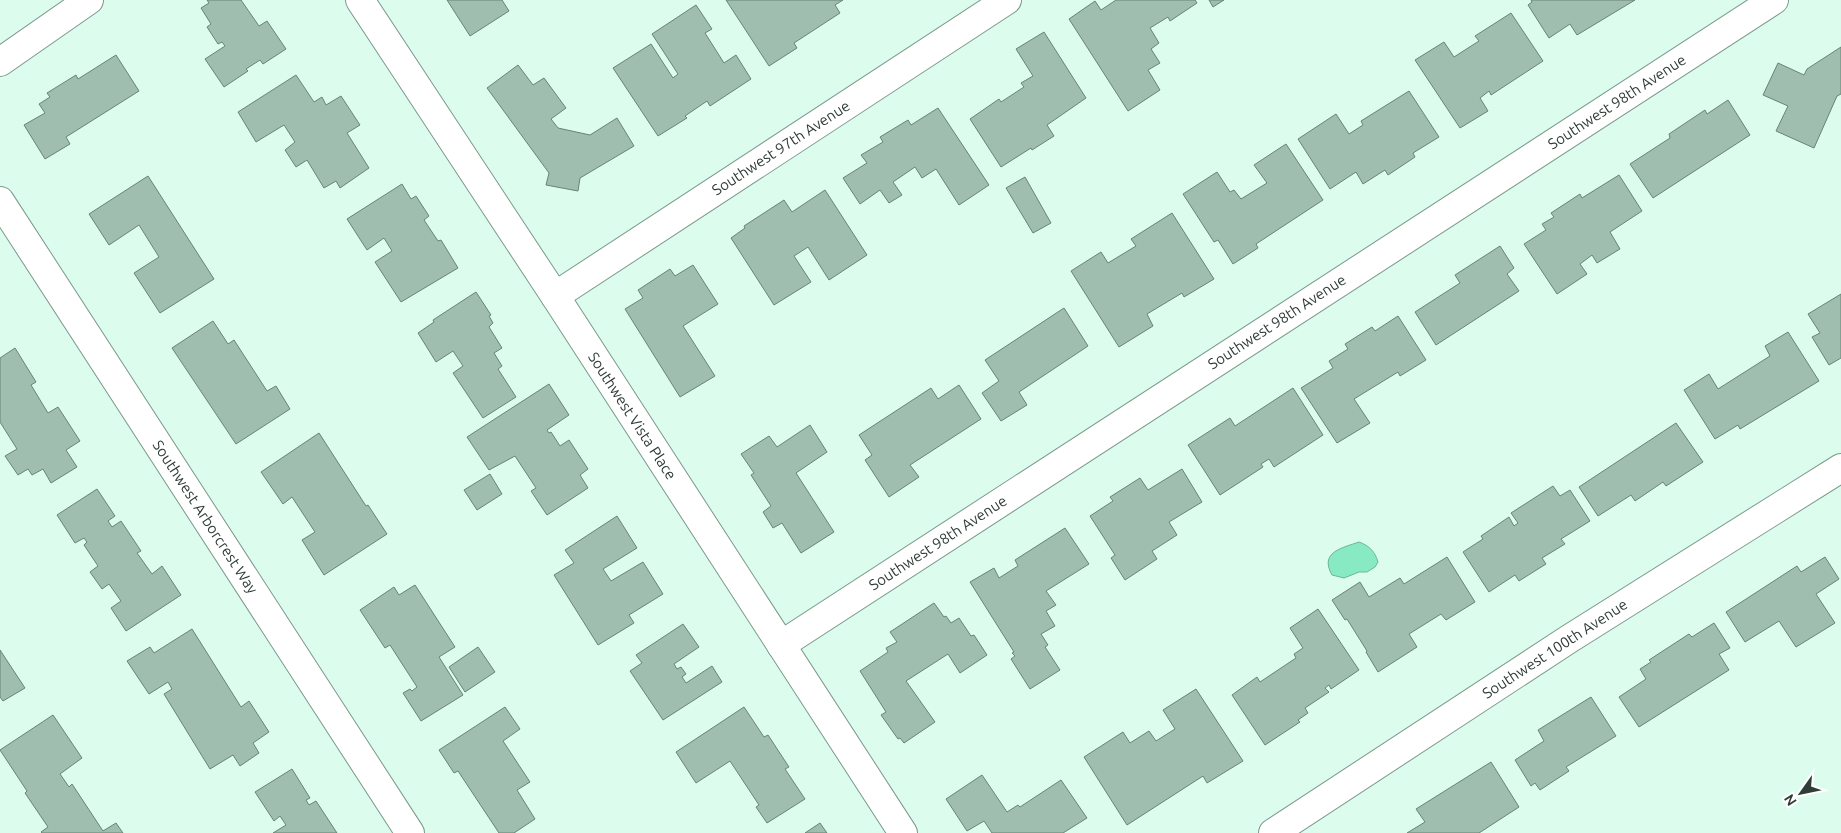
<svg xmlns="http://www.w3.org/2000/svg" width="1841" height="833" font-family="Ubuntu,sans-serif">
  <rect width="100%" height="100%" fill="#dcfced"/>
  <path fill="#87eac2" stroke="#6db698" d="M 1359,542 C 1370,546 1375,552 1378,562 L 1375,567 L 1367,572 L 1359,572 L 1344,578 L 1332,575 C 1319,552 1342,548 1359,542 Z"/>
  <g fill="#9fbeb0" stroke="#678477">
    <path d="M 207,0 L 241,0 L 259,26 L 267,21 L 286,49 L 263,64 L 260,60 L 246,69 L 248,71 L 224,87 L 205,59 L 225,46 L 222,42 L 218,44 L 207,27 L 211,24 L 201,8 L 209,3 Z"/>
    <path d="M 447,0 L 502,0 L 509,11 L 470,36 Z"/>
    <path d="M 726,0 L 843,0 L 835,5 L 840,13 L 794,43 L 797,48 L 769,66 Z"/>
    <path d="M 1116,0 L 1195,0 L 1197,3 L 1170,21 L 1168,17 L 1150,28 L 1159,43 L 1151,49 L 1160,63 L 1148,70 L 1160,90 L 1128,111 L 1069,19 L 1095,1 L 1101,10 Z"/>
    <path d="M 1209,0 L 1224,0 L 1213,7 Z"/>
    <path d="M 1531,0 L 1635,0 L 1577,35 L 1570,24 L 1549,38 L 1528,5 L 1532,2 Z"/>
    <path d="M 696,5 L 712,29 L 705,33 L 724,63 L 736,55 L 751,79 L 710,106 L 707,101 L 685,116 L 687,118 L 658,136 L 613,68 L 651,44 L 673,78 L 678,74 L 652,34 Z"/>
    <path d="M 1511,13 L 1543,61 L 1491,95 L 1489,91 L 1480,98 L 1488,111 L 1460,128 L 1415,60 L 1444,42 L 1454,57 L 1479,41 L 1475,36 Z"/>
    <path d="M 1044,32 L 1086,98 L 1047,125 L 1054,136 L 1032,150 L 1031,148 L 1001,167 L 970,119 L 999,99 L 1001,102 L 1024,87 L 1021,83 L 1033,76 L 1016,49 Z"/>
    <path d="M 1841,47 L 1841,94 L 1837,96 L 1814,148 L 1776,131 L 1788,106 L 1763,95 L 1778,63 L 1804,75 L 1807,69 Z"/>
    <path d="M 116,55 L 139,91 L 66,137 L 70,144 L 45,159 L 24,125 L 45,113 L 39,104 L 50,97 L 47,93 L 76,75 L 78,79 Z"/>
    <path d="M 518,65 L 533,85 L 544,78 L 566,108 L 551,119 L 558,128 L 590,135 L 617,118 L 634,146 L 580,178 L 578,191 L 546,185 L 549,173 L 487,88 Z"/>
    <path d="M 296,75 L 314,102 L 322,97 L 326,105 L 341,96 L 360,125 L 347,133 L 369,168 L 340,188 L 336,181 L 324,188 L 307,160 L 296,167 L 285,150 L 295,142 L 284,125 L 256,142 L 238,112 Z"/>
    <path d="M 1409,91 L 1439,137 L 1413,153 L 1415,157 L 1388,175 L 1385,170 L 1363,184 L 1356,172 L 1330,189 L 1298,139 L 1336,114 L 1349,134 L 1363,125 L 1361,121 Z"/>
    <path d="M 1728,100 L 1750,135 L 1653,198 L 1630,164 L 1670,138 L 1669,134 L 1705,110 L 1707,114 Z"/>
    <path d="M 938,108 L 989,185 L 959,205 L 936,169 L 922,178 L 915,167 L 893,182 L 902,195 L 889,203 L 880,190 L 860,204 L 843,178 L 867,163 L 861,155 L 883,142 L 880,137 L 908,120 L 911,125 Z"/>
    <path d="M 1286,144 L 1323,200 L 1256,244 L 1258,248 L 1233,264 L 1218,240 L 1214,242 L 1183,194 L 1217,172 L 1230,192 L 1234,190 L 1241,199 L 1267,183 L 1254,165 Z"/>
    <path d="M 1619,175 L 1642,211 L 1610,232 L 1620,249 L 1597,263 L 1592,255 L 1580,264 L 1587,274 L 1557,294 L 1524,244 L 1546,230 L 1542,224 L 1554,217 L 1551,213 L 1580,194 L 1582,198 Z"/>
    <path d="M 148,176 L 214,279 L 160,313 L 134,273 L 159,257 L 139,225 L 109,245 L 89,214 Z"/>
    <path d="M 1025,177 L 1051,223 L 1033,233 L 1006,188 Z"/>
    <path d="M 402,184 L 411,199 L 416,196 L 429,216 L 424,220 L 438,241 L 441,240 L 458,268 L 401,302 L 375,262 L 392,251 L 384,238 L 367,250 L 347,219 Z"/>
    <path d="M 825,190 L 867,255 L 829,280 L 808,247 L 794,256 L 811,282 L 774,305 L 731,238 L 745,228 L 744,226 L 784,200 L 792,212 Z"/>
    <path d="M 1172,213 L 1214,279 L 1184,297 L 1182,293 L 1147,314 L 1153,326 L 1119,347 L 1071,271 L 1101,252 L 1108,263 L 1136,246 L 1131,239 Z"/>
    <path d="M 1500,246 L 1514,268 L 1507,274 L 1519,291 L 1436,345 L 1415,312 L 1460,283 L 1455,275 Z"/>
    <path d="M 693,265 L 718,304 L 683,326 L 715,376 L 680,397 L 625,309 L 643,298 L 638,290 L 670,269 L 675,276 Z"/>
    <path d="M 476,292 L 491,315 L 489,316 L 493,323 L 489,327 L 502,348 L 494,353 L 502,366 L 498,369 L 516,397 L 483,418 L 453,373 L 463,366 L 453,351 L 436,362 L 418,333 L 434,322 L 433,320 Z"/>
    <path d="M 1841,294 L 1841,358 L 1829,365 L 1812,337 L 1820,333 L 1808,314 Z"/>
    <path d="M 1064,308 L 1088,346 L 1019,392 L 1027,405 L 1001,421 L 982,393 L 999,381 L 985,360 Z"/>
    <path d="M 1398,316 L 1426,360 L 1400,376 L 1398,372 L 1354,399 L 1370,423 L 1337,443 L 1301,388 L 1333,368 L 1329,361 L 1348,349 L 1345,344 L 1372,327 L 1375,331 Z"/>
    <path d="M 213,321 L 228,344 L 234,340 L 267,391 L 276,386 L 290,409 L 236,444 L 172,348 Z"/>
    <path d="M 1788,332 L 1819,381 L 1740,429 L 1738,425 L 1715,439 L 1684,390 L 1709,374 L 1718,389 L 1770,356 L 1765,346 Z"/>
    <path d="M 15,348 L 36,382 L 31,385 L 48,413 L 58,407 L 80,441 L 66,450 L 77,467 L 51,483 L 43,469 L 32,475 L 28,469 L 18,475 L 5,456 L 17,449 L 0,422 L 0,358 Z"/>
    <path d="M 549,384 L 569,415 L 547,430 L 549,433 L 551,432 L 560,446 L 569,440 L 588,469 L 580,475 L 588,488 L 547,515 L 531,491 L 536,488 L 515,456 L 489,470 L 467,437 Z"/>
    <path d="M 959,385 L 981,419 L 910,465 L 919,477 L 889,497 L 865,460 L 872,455 L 859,435 L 931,388 L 938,399 Z"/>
    <path d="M 1293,388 L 1323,435 L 1274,467 L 1269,459 L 1261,464 L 1263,467 L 1220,495 L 1188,445 L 1230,418 L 1235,426 Z"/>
    <path d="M 1676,423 L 1703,462 L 1666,486 L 1663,482 L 1635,501 L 1631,495 L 1598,516 L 1579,487 Z"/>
    <path d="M 810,425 L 827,452 L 796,473 L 834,532 L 801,553 L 782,523 L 773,528 L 763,512 L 771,506 L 751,475 L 754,473 L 741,454 L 769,436 L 777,447 Z"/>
    <path d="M 319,433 L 366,506 L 368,505 L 387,534 L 324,575 L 302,540 L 315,532 L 292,497 L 283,504 L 261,472 Z"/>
    <path d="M 1182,469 L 1202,502 L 1169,522 L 1177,535 L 1152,551 L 1157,559 L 1125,580 L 1111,558 L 1115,555 L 1090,516 L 1113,501 L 1110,497 L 1140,478 L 1148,490 Z"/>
    <path d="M 490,474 L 502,494 L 477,510 L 464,490 Z"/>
    <path d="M 1553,486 L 1560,496 L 1570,490 L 1590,521 L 1561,539 L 1565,544 L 1542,558 L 1546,564 L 1519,581 L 1515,575 L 1489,592 L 1463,552 L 1483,539 L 1481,536 L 1509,517 L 1514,526 L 1518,523 L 1511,513 Z"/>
    <path d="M 97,489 L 115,516 L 108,521 L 112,527 L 121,521 L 141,551 L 137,553 L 152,574 L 162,566 L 181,595 L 126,631 L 111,608 L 121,601 L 109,584 L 102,589 L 90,572 L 98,566 L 84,545 L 87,542 L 84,538 L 75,543 L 57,515 Z"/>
    <path d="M 617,516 L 637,548 L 603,569 L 611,581 L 643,562 L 663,594 L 629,615 L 634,623 L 598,645 L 554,575 L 574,563 L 565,550 Z"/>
    <path d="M 1065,528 L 1089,564 L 1046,591 L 1056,605 L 1046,611 L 1055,626 L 1041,634 L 1048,645 L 1045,647 L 1060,670 L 1030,689 L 1011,659 L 1015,656 L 1012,653 L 1014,652 L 970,582 L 994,568 L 999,578 L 1018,566 L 1015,560 Z"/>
    <path d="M 1447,557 L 1475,602 L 1446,620 L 1441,614 L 1409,634 L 1417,647 L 1378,672 L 1366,652 L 1367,651 L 1347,619 L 1345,620 L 1332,600 L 1360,582 L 1369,597 L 1400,578 L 1404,584 Z"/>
    <path d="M 1825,557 L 1839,579 L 1816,594 L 1835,623 L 1796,647 L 1779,621 L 1745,642 L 1726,612 L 1797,566 L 1801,572 Z"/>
    <path d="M 415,585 L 455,647 L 439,657 L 463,695 L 421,721 L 403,693 L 410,689 L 412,691 L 417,687 L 390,645 L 385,648 L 360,610 L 394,587 L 399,595 Z"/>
    <path d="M 934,603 L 944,617 L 946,616 L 951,623 L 959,618 L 971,636 L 974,635 L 987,655 L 960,673 L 948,654 L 906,681 L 935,722 L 904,743 L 900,738 L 898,739 L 881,715 L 886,712 L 860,671 L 888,652 L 886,648 L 897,642 L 890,632 Z"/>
    <path d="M 1318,609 L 1359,670 L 1331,689 L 1329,685 L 1325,688 L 1329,692 L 1305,708 L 1308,713 L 1298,720 L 1300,722 L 1265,745 L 1232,695 L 1257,677 L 1260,682 L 1296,658 L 1294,654 L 1303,648 L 1290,628 Z"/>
    <path d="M 1714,623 L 1730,648 L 1719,654 L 1729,670 L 1639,727 L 1619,697 L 1646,679 L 1640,669 L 1651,662 L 1649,660 L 1689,634 L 1692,637 Z"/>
    <path d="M 683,624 L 699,647 L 674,664 L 677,669 L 681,667 L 686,674 L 682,677 L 686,683 L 712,666 L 722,682 L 663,720 L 630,671 L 642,663 L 636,655 Z"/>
    <path d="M 192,629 L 241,707 L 249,701 L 269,732 L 253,743 L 259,753 L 240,766 L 233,755 L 210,769 L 164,694 L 172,689 L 168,682 L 149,694 L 127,661 L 150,647 L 154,653 Z"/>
    <path d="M 478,647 L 495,672 L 465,692 L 449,667 Z"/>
    <path d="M 0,650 L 25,688 L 3,701 L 0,697 Z"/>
    <path d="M 1196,689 L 1243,761 L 1207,783 L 1203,776 L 1127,825 L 1084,757 L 1123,732 L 1130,743 L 1149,731 L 1156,741 L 1175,729 L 1163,710 Z"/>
    <path d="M 1591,697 L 1616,736 L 1566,767 L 1569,771 L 1540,790 L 1535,783 L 1531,786 L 1515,760 L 1544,741 L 1538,730 Z"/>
    <path d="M 505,707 L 520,729 L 503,741 L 530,782 L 517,790 L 535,819 L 514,833 L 499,833 L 458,771 L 454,773 L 439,750 Z"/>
    <path d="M 744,707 L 764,737 L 768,735 L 789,767 L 785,769 L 805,799 L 767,823 L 756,807 L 759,805 L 730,761 L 696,783 L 676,752 Z"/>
    <path d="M 53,715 L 82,758 L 60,774 L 69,787 L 72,784 L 103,831 L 116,823 L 123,833 L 42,833 L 41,832 L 48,827 L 25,793 L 27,791 L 0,750 Z"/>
    <path d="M 1491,762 L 1519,807 L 1479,833 L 1407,833 L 1425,822 L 1416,809 Z"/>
    <path d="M 292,769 L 310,798 L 306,800 L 309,805 L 316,801 L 337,833 L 273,833 L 286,825 L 280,816 L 274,821 L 255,792 Z"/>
    <path d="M 982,775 L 1007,812 L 1018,805 L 1020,807 L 1061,780 L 1087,818 L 1063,833 L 992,833 L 984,821 L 967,831 L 946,799 Z"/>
    <path d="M 820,823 L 827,833 L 805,833 Z"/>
  </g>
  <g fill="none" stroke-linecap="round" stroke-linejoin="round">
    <g stroke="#7b998c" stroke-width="30">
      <g id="minor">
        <path d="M 360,0 L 555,296 L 903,833"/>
        <path d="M 0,62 L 89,0"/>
        <path d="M 0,201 L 410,833"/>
        <path d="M 555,296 L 1007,0"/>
        <path d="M 781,645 L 1774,0"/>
        <path d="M 1273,833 L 1569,639 L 1841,468"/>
      </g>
    </g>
    <use href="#minor" stroke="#fff" stroke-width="28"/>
  </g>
  <g text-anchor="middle" stroke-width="4" stroke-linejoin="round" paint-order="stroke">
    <g font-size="15" fill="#303c36" stroke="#fff">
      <text transform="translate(1617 102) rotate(-33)" y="5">Southwest 98th Avenue</text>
      <text transform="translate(781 148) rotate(-33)" y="5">Southwest 97th Avenue</text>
      <text transform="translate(1277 322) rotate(-33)" y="5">Southwest 98th Avenue</text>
      <text transform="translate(632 416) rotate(57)" y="5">Southwest Vista Place</text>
      <text transform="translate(205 517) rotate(57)" y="5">Southwest Arborcrest Way</text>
      <text transform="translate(938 543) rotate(-33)" y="5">Southwest 98th Avenue</text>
      <text transform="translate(1555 649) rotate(-33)" y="5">Southwest 100th Avenue</text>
    </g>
  </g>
  <g transform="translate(1801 793) rotate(237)" stroke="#ffffff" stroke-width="4" paint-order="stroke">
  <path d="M0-4L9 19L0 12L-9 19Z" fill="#303c36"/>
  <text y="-8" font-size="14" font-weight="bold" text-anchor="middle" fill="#303c36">N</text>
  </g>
</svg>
